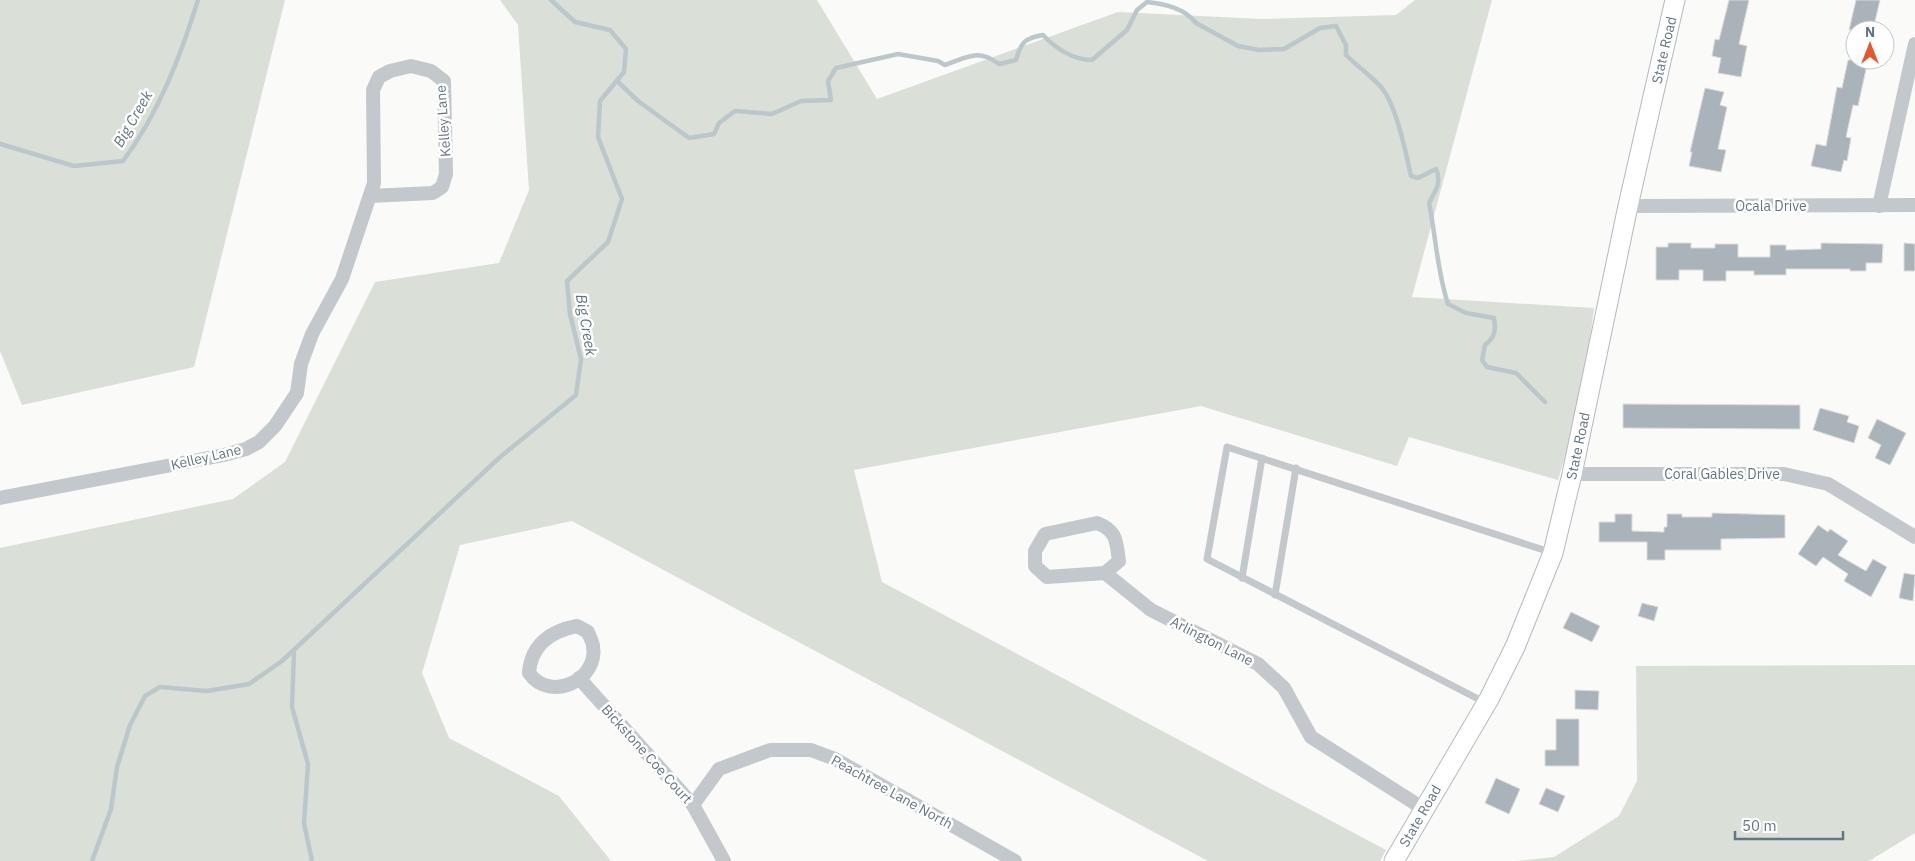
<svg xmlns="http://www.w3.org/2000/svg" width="1915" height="861" font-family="'IBM Plex Sans',sans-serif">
  <rect width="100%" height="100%" fill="#fafaf8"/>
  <g fill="#dadfd7">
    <path d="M 0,0 L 285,0 L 194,367 L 22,405 L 0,351 Z"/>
    <path d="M 500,0 L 817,0 L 877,99 L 1118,12 L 1262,19 L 1396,15 L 1415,0 L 1492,0 L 1412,297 L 1594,308 L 1583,396 L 1558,480 L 1409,437 L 1397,466 L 1201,406 L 854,470 L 882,582 L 1386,850 L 1380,861 L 1208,861 L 572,521 L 460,545 L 422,673 L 449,738 L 559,796 L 611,861 L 0,861 L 0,548 L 233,499 L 285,462 L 375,282 L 499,263 L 529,190 L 518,25 Z"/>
    <path d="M 1915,665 L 1915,833 L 1869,861 L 1517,861 L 1554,857 L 1619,816 L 1637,781 L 1636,666 Z"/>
  </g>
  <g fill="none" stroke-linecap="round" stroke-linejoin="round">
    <g stroke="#bbc7cb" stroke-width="4.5">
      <path d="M 617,81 L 638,101 L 689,138 L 714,134 L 719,123 L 735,111 L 772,114 L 801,101 L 831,100 L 828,81 L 836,68 L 898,54 L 938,61 L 945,65 C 968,57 978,48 999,64 L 1016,60 C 1021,42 1025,38 1043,35 C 1055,48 1073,60 1092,60 L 1127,30 L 1137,10 L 1147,2 C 1165,4 1184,8 1196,23 L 1238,46 L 1259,50 L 1284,49 L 1320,28 L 1336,26 L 1346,45 L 1346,55 C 1357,66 1371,76 1381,87 C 1396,104 1406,153 1411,176 L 1418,178 L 1436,169 C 1442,182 1435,192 1429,203 C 1436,237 1437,271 1448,304 L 1466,313 L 1494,318 C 1496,331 1495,337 1485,345 L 1482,360 L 1487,367 L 1516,373 L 1545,402"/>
      <path d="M 0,144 L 74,166 L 123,161 C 159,113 180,57 198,0"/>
      <path d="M 294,651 L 292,707 L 308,764 L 304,823 L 312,861"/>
      <path d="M 92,861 L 111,809 L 117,767 L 130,725 L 145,696 L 160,687 L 207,691 L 249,684 L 282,661 L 499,458 L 576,395 L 581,359 L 570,314 L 567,281 L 608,242 L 622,199 L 598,137 L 600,101 L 624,72 L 626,49 L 610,30 L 575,22 L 551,0"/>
    </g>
  </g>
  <g fill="#aab3b9" stroke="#dcdcda">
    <path d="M 1729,0 L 1749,0 L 1739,44 L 1747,46 L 1741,77 L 1718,73 L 1721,58 L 1712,56 L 1715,39 L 1719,40 Z"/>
    <path d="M 1856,0 L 1880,0 L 1873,30 L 1849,30 Z"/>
    <path d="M 1848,60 L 1868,60 L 1858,106 L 1853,105 L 1846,137 L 1851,138 L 1847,161 L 1844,160 L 1841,172 L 1811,166 L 1816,144 L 1826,146 L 1837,87 L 1842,88 Z"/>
    <path d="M 1705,88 L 1724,92 L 1720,105 L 1727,107 L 1718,149 L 1726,150 L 1721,172 L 1689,166 L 1692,152 L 1690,152 Z"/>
    <path d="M 1668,243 L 1691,243 L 1691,248 L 1715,248 L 1715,244 L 1738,244 L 1738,257 L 1770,257 L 1770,245 L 1786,245 L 1786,250 L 1821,249 L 1821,243 L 1883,244 L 1882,263 L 1866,263 L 1866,271 L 1850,271 L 1850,269 L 1786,269 L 1786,275 L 1754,275 L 1754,271 L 1726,271 L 1726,281 L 1703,281 L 1703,270 L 1679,270 L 1679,280 L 1656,280 L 1656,247 L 1668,247 Z"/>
    <path d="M 1904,243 L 1915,244 L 1915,271 L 1904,271 Z"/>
    <path d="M 1623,404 L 1800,405 L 1800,429 L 1623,428 Z"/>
    <path d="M 1820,408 L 1849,416 L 1847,422 L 1859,426 L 1854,443 L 1813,430 Z"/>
    <path d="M 1877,419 L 1906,433 L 1890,465 L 1875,458 L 1881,445 L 1868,438 Z"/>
    <path d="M 1712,513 L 1785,515 L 1785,538 L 1721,539 L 1721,550 L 1665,550 L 1665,560 L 1647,560 L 1647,542 L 1599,542 L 1599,522 L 1615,522 L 1615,514 L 1632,514 L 1632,531 L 1664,532 L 1664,527 L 1667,527 L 1667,514 L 1682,514 L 1682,517 L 1712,517 Z"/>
    <path d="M 1818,525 L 1828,532 L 1830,529 L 1848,541 L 1838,555 L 1866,571 L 1873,559 L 1887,567 L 1871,597 L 1844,581 L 1848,574 L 1823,557 L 1816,566 L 1798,554 Z"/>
    <path d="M 1904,573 L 1915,575 L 1913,601 L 1899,598 Z"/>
    <path d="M 1642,603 L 1658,607 L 1654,621 L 1638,616 Z"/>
    <path d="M 1571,612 L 1600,626 L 1592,642 L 1563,628 Z"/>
    <path d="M 1575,690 L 1599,691 L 1598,710 L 1575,709 Z"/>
    <path d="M 1556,719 L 1579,719 L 1579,766 L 1545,766 L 1545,750 L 1556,750 Z"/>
    <path d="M 1496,778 L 1520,789 L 1509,814 L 1485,803 Z"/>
    <path d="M 1546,788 L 1565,796 L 1558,812 L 1539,804 Z"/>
  </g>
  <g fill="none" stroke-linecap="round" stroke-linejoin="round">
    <g stroke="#b3babf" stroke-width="21">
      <path id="secondary" d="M 1394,861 L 1489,699 L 1515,647 L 1553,553 L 1572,474 L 1628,206 L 1675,0"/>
    </g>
    <g stroke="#c3c8cc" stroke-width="7">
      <path d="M 1242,578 L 1262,458"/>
      <path d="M 1275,595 L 1296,468"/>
      <path d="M 1486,703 L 1207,559 L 1227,447 L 1553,553"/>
    </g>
    <g stroke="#c3c8cc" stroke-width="14">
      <path d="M 1628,206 L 1915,205"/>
      <path d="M 1879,206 L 1915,44"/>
      <path d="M 1572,474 L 1784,474 L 1828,484 L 1915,537"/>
      <path d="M 0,498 L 224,455 L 246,449 L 259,442 L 275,426 L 297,393 L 301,364 L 312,334 L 342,279 L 374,183 L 373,90 L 379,77 L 390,71 L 411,66 L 431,71 L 444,81 L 446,174 L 442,187 L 433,193 L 370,196"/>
      <path d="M 1097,523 C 1117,531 1116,540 1119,561 L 1105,573 L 1047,577 L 1035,566 L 1035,551 L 1045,534 Z"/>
      <path d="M 1105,573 L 1151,610 L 1258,664 L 1284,688 L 1311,737 L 1424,809"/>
      <path d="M 577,626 L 588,632 C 589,636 593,642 593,646 C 599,680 550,703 529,673 C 531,645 550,631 577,626 Z"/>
      <path d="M 579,678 L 693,805 L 724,861"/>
      <path d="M 693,805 L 719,769 L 770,750 L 811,750 L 835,759 L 1015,861"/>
    </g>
    <use href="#secondary" stroke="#fff" stroke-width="19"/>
  </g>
  <g text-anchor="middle" stroke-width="5" stroke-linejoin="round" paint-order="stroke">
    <g font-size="14" fill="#657683" stroke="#fff">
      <text transform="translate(1664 50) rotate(-77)" y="5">State Road</text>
      <text transform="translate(443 121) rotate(-94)" y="5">Kelley Lane</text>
      <text x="1771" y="211">Ocala Drive</text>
      <text transform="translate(1578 446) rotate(-78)" y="5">State Road</text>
      <text transform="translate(206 457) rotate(-13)" y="5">Kelley Lane</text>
      <text x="1722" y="479">Coral Gables Drive</text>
      <text transform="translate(1212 641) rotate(27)" y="5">Arlington Lane</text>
      <text transform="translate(647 754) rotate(48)" y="5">Bickstone Coe Court</text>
      <text transform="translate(892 792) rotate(29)" y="5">Peachtree Lane North</text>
      <text transform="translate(1420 816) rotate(-60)" y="5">State Road</text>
    </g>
    <g font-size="15" font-style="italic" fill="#60757c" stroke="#fff">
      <text transform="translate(133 119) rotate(-60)" y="5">Big Creek</text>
      <text transform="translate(586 325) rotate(80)" y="5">Big Creek</text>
    </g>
  </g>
  <g transform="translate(1870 45)"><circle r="24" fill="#ffffff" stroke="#c1c8cd"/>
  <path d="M0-4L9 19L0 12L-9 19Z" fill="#e4572e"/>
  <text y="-8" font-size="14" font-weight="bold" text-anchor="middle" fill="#657683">N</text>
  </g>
  <path d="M1735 831v8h108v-8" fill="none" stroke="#657683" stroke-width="2.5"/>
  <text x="1742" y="831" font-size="15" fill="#657683" stroke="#ffffff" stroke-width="4" paint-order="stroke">50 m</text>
</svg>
